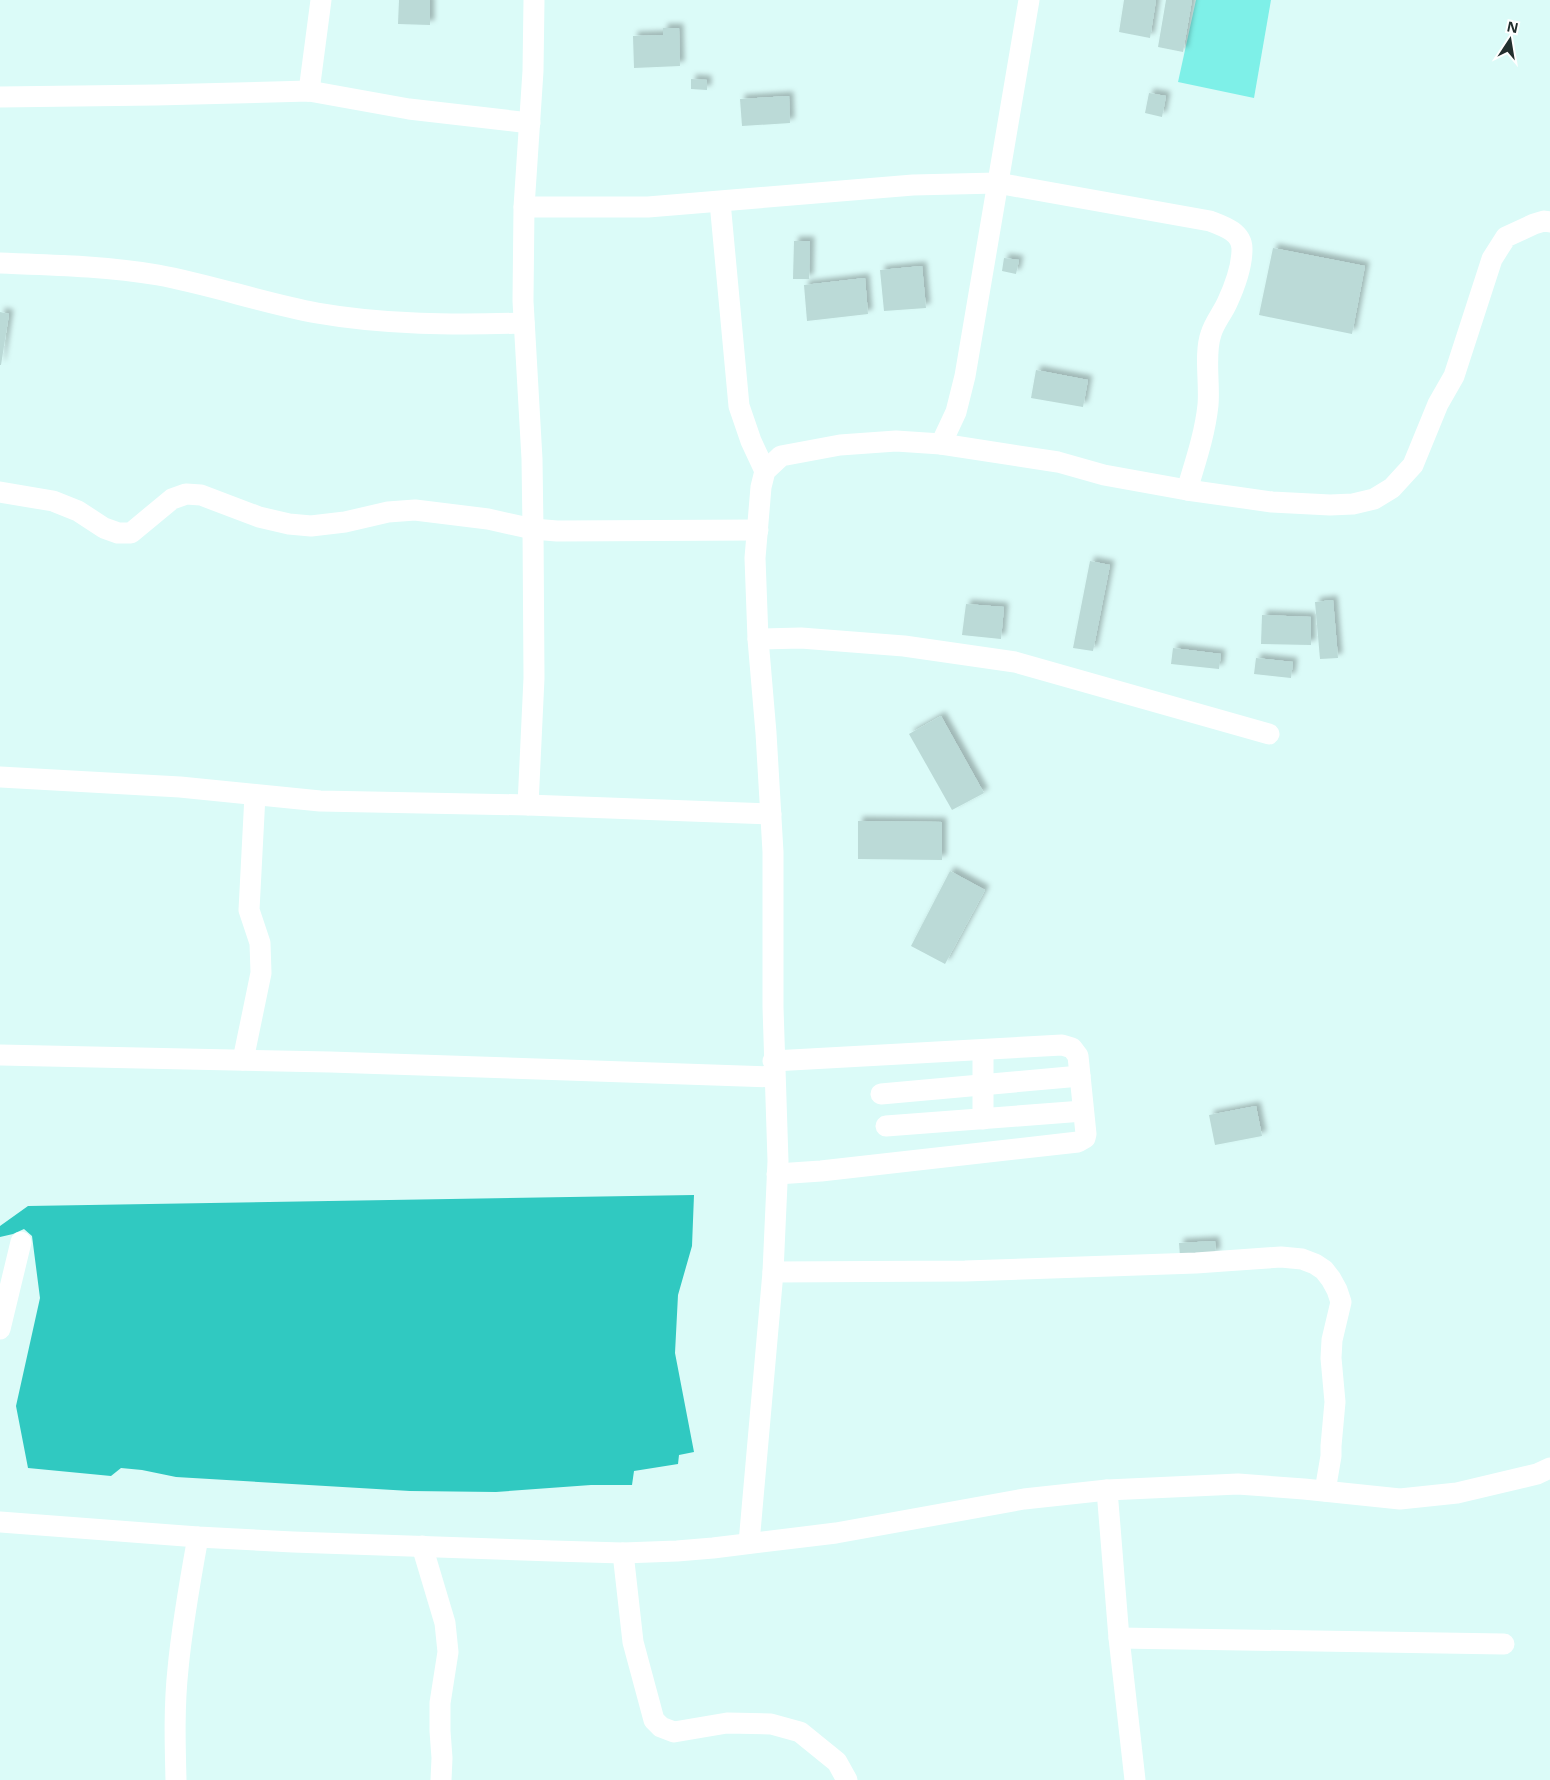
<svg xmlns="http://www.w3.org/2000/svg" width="1550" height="1780" font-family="'Open Sans',sans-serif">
  <defs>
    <filter id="shadow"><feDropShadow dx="4.5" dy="-4.5" stdDeviation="2.5" flood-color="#0004"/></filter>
  </defs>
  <rect width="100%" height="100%" fill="#dbfbf8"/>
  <path fill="#7ef0e8" d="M 1196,0 L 1271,0 L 1254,98 L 1178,82 Z"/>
  <path fill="#30c9c1" d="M 694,1195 L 692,1246 L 678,1295 L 675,1353 L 694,1452 L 679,1455 L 678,1464 L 634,1471 L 632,1485 L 591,1485 L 496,1492 L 410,1491 L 176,1477 L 142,1470 L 121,1468 L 111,1476 L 28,1468 L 16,1406 L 40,1298 L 32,1236 L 24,1229 L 13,1234 L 0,1237 L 0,1226 L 28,1206 Z"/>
  <g fill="#bbdad7" filter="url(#shadow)">
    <path d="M 399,0 L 430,0 L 430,25 L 398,24 Z"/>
    <path d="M 1124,0 L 1156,0 L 1150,38 L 1119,32 Z"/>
    <path d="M 1166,0 L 1192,0 L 1183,52 L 1158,47 Z"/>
    <path d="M 663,28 L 679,28 L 680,66 L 634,68 L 633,36 L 663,35 Z"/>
    <path d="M 691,79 L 707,80 L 707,90 L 691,89 Z"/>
    <path d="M 1149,93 L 1166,96 L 1162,117 L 1145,113 Z"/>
    <path d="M 789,96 L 790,123 L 742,126 L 740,99 Z"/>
    <path d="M 794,241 L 810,241 L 809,279 L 793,279 Z"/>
    <path d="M 1273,248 L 1365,266 L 1352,334 L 1259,315 Z"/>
    <path d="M 1004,258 L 1019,260 L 1016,274 L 1002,271 Z"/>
    <path d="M 922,266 L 926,308 L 884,311 L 880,270 Z"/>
    <path d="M 865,278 L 868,314 L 807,321 L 804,285 Z"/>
    <path d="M 0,312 L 9,314 L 1,365 L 0,365 Z"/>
    <path d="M 1036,370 L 1088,380 L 1083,407 L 1031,398 Z"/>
    <path d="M 1090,561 L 1110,565 L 1093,651 L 1073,648 Z"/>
    <path d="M 1333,600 L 1338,658 L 1320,659 L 1315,602 Z"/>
    <path d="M 966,604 L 1004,607 L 1001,639 L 962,635 Z"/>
    <path d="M 1262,615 L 1311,617 L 1311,645 L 1261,644 Z"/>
    <path d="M 1173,648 L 1221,654 L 1219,669 L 1171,664 Z"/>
    <path d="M 1256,658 L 1293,662 L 1291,678 L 1254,674 Z"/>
    <path d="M 941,716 L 984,793 L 952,810 L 909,734 Z"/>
    <path d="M 858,821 L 942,822 L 942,860 L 858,859 Z"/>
    <path d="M 950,871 L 985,890 L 945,964 L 911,946 Z"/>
    <path d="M 1256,1106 L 1262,1136 L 1215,1145 L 1209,1115 Z"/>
    <path d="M 1215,1241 L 1216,1254 L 1180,1256 L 1179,1243 Z"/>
  </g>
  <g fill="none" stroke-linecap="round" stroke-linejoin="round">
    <g stroke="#fff" stroke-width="21">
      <path d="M 309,91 L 321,0"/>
      <path d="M 0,97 L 156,95 L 309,91 L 409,109 L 530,123"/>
      <path d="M 720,202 L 739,406 L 751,441 L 765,471"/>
      <path d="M 524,207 L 648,207 L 913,185 L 997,183 L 1210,221 C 1223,226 1242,232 1242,249 C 1242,267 1234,288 1227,303 C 1222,314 1214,323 1211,334 C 1204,353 1210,384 1208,405 C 1205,434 1195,463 1187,490"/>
      <path d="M 0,263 C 53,265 106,266 158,275 C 212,285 263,303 317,313 C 385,325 455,325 524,323"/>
      <path d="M 941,444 L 1058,462 L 1104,475 L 1187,490 L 1272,502 L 1330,505 L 1353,504 L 1374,499 L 1392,488 L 1413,465 L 1438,404 L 1454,376 L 1492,259 L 1506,237 L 1534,224 L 1544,221 L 1550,222"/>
      <path d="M 0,492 L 53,501 L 78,511 L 104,528 L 118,533 L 131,533 L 172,499 L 186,494 L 201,495 L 259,517 L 289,524 L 311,526 L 345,522 L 388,512 L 415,510 L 488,519 L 533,529 L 557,531 L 758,530"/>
      <path d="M 758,639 L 801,638 L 904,646 L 1015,662 L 1269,734"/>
      <path d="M 0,777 L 180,787 L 320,801 L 528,805 L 771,814"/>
      <path d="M 528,805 L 534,678 L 533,529 L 532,459 L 523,301 L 524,207 L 533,71 L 534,0"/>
      <path d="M 0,1055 L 330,1062 L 774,1077"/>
      <path d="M 243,1060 L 261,973 L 260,943 L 249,910 L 255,795"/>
      <path d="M 773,1061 L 1062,1045 L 1072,1048 L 1078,1056 L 1086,1134 L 1085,1138 L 1078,1142 L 821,1171 L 777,1174"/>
      <path d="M 881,1094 L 1080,1076"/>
      <path d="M 983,1119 L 983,1050"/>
      <path d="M 886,1126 L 1083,1111"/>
      <path d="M 773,1272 L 965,1271 L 1196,1263 L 1281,1257 L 1302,1259 L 1315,1264 L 1324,1270 L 1331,1279 L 1337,1290 L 1341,1302 L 1332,1340 L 1331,1358 L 1335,1402 L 1331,1446 L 1331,1456 L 1325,1491"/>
      <path d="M 0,1329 L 21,1242"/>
      <path d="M 1107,1490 L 1119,1638 L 1135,1780"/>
      <path d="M 0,1522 L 198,1537 L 293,1542 L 553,1551 L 623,1553 L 677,1551 L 713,1548 L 836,1533 L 1024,1499 L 1107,1490 L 1238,1484 L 1304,1489 L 1400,1499 L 1457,1493 L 1537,1474 L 1550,1468"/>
      <path d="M 749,1543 L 773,1272 L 778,1161 L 773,1007 L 773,852 L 766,733 L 758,639 L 755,558 L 761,487 L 765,471 L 781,456 L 840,445 L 896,441 L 941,444 L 956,412 L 965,376 L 1029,0"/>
      <path d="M 422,1546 L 445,1623 L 448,1652 L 440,1703 L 440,1731 L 442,1758 L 441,1780"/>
      <path d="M 623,1553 L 633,1642 L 654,1720 L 661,1727 L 674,1732 L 727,1723 L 771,1724 L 800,1732 L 837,1762 L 847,1780"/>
      <path d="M 1119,1638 L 1504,1644"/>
      <path d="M 176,1780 C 175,1743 174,1706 178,1669 C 182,1625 190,1581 198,1537"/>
    </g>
  </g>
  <g transform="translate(1510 40) rotate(12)" stroke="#ffffff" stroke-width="4" paint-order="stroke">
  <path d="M0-4L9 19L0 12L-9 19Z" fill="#222f2e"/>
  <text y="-8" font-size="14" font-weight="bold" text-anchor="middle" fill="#222f2e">N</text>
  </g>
</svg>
